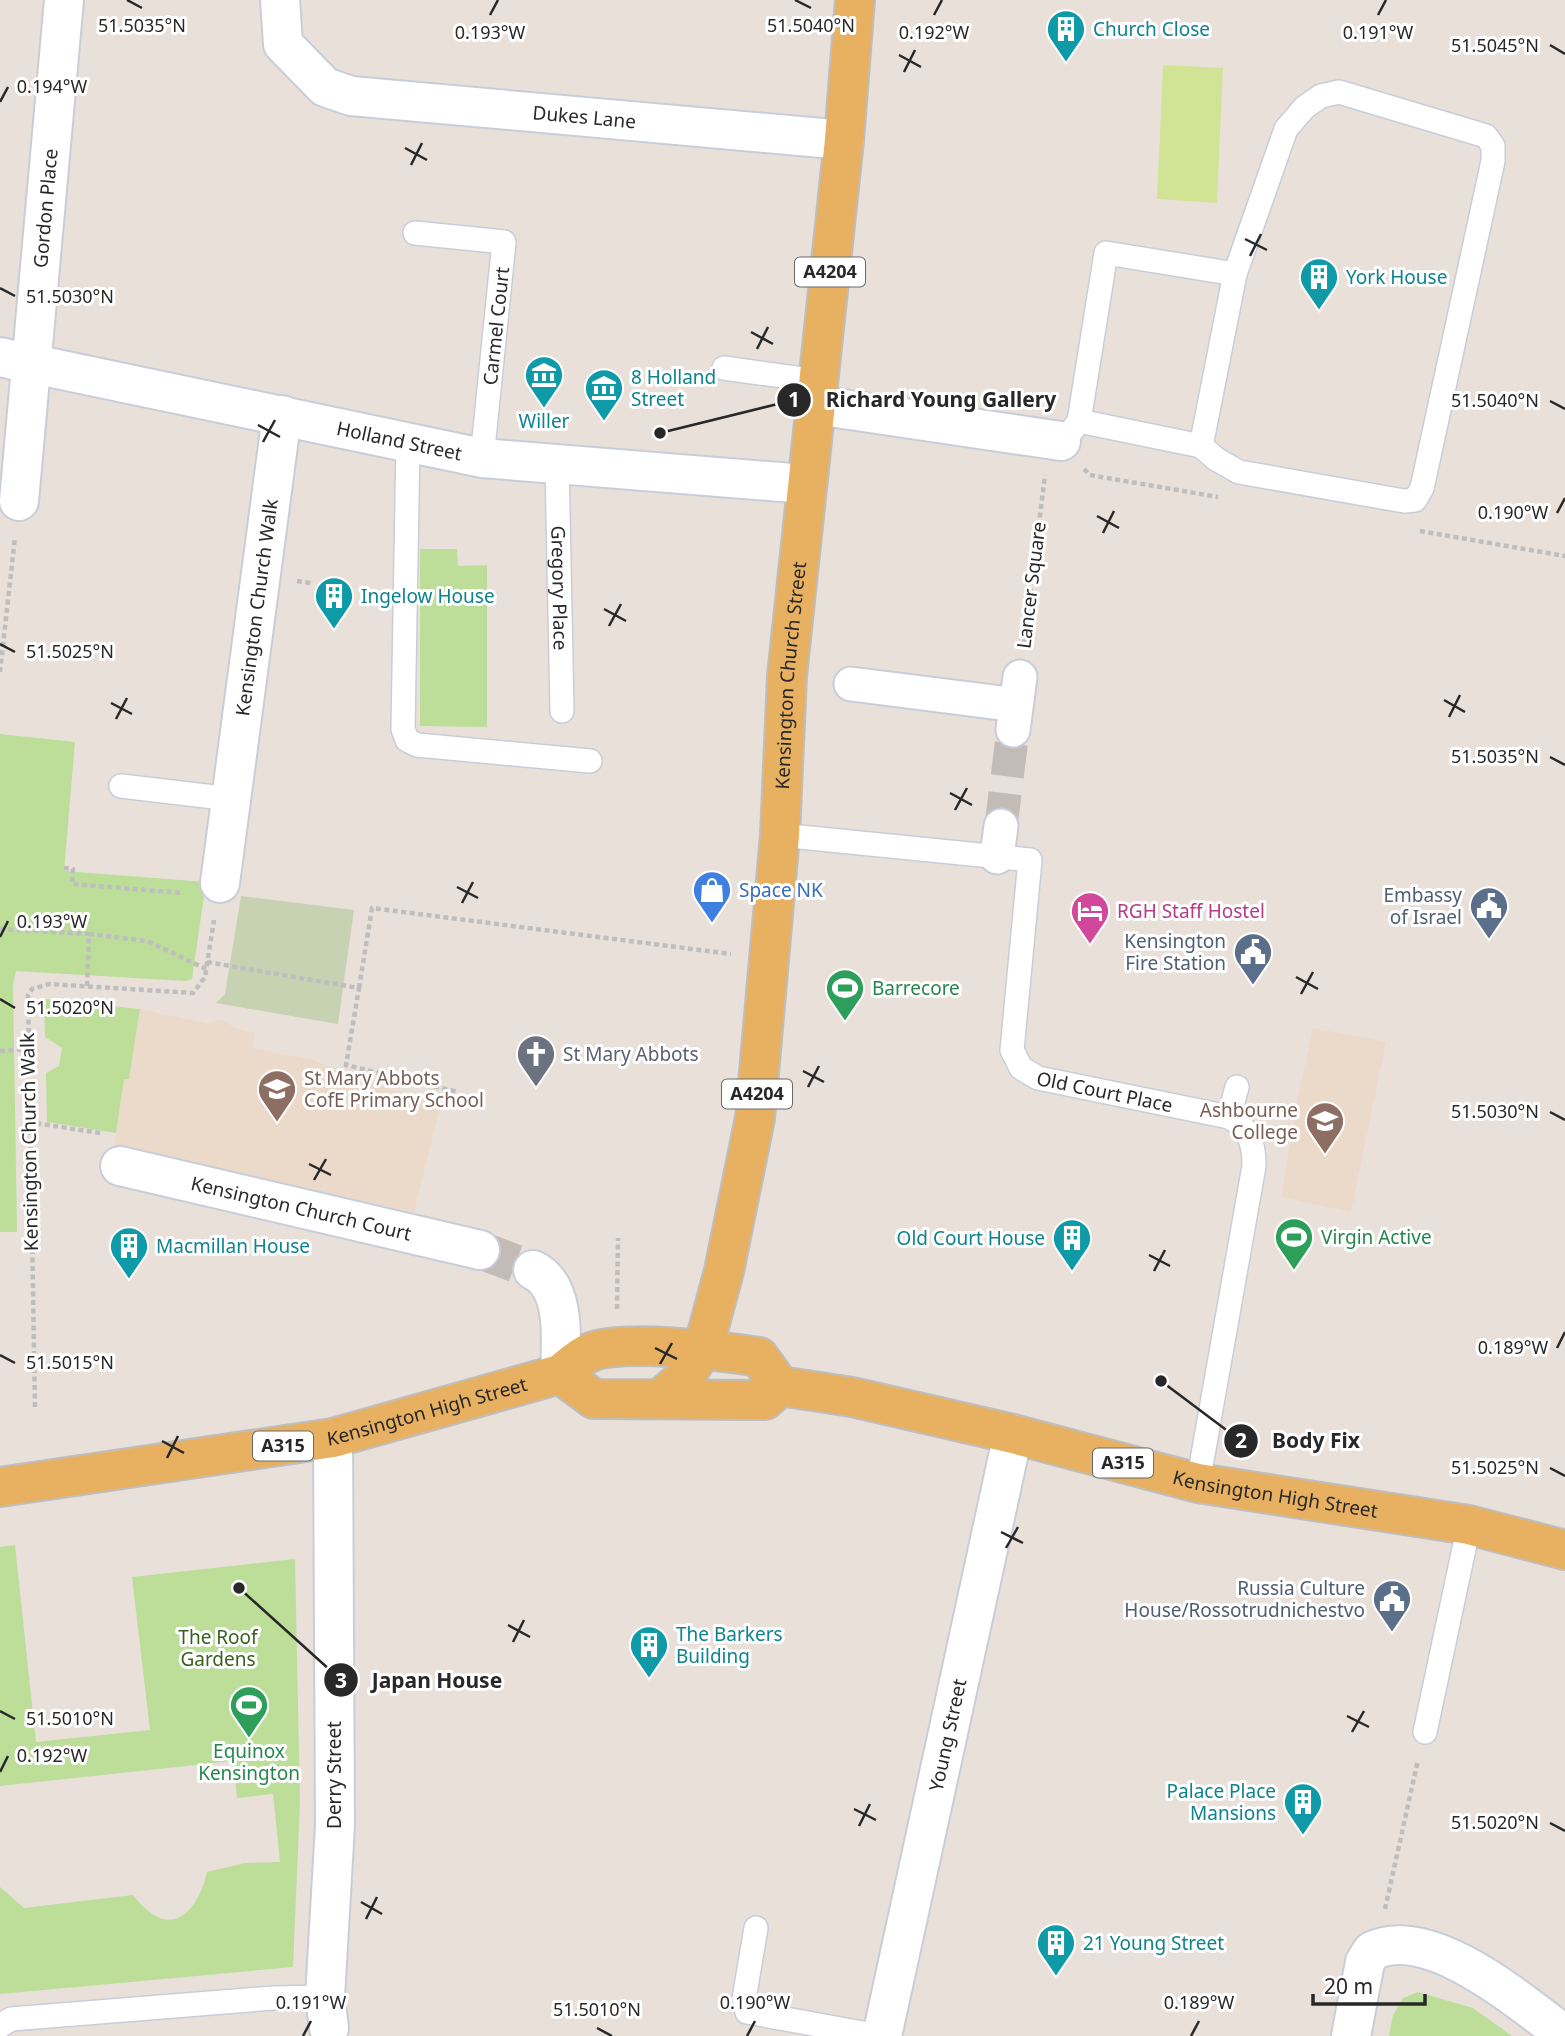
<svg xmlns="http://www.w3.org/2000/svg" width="1565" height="2036" font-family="'Noto Sans',sans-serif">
  <rect width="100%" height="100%" fill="#e9e0da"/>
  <g fill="#ebdaca">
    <path d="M 140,1009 L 209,1024 L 217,1020 L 228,1022 L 234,1028 L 255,1033 L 252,1048 L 313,1060 L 440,1108 L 414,1212 L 114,1148 L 124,1078 L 129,1079 Z"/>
    <path d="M 1313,1028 L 1386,1042 L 1351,1212 L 1281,1197 L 1297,1102 Z"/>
  </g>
  <g fill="#bcde99">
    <path d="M 420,549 L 457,549 L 458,566 L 487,565 L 487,727 L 420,726 Z"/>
    <path d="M 0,734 L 75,742 L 64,871 L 206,882 L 192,979 L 186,981 L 16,971 L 13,984 L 17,1232 L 0,1232 Z"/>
    <path d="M 44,999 L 140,1009 L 129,1079 L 124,1079 L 116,1133 L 47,1122 L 46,1073 L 59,1066 L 62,1048 L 45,1037 Z"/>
    <path d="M 15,1545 L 36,1742 L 150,1730 L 132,1577 L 295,1559 L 300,1802 L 293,1967 L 0,1994 L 0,1887 L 24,1908 L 133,1895 C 167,1940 196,1918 207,1872 L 245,1863 L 280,1862 L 273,1794 L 237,1798 L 233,1761 L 0,1786 L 0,1547 Z"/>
    <path d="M 1418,1992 L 1473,2008 L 1512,2036 L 1389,2036 L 1393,2015 L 1403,1998 Z"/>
  </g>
  <path fill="#c7d2b2" d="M 241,896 L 354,910 L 338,1024 L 216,1003 L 225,994 Z"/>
  <path fill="#d1e495" d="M 1163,65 L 1223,68 L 1217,203 L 1157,199 Z"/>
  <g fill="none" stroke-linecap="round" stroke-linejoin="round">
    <path stroke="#c2bbb6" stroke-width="33" stroke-dasharray="33 17" stroke-linecap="butt" d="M 1001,826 L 1013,730"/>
    <path stroke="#c2bbb6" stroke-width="38" stroke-dasharray="38 19" stroke-linecap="butt" d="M 480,1250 L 533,1270"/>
    <g stroke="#c8ced9" stroke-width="26">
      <g id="service">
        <path d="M 415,233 L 504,242 L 482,458"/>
        <path d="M 724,368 L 818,381"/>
        <path d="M 1079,421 L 1201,446 L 1235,274 L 1286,129 L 1305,107 L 1321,96 L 1339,92 L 1486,136 L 1493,146 L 1493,161 L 1422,488 L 1415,500 L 1404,501 L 1239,472 L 1216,459 L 1201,446"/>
        <path d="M 1071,432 L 1079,421 L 1106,253 L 1235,274"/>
        <path d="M 408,443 L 403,729 L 407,740 L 417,745 L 590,761"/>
        <path id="s1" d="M 557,464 L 562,711"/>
        <path d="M 121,786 L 231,799"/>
        <path id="s2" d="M 780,835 L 1030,860 L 1012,1050 L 1021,1068 L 1038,1078 L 1229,1117 C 1250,1128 1254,1144 1254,1166 L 1198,1483"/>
        <path d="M 1229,1117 L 1237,1087"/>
        <path d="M 1425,1732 L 1469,1525"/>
        <path d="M 756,1928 L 744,1999 L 747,2012 L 879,2036"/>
        <path d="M 0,2026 L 11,2019 L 273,1998 L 325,1997"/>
      </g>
    </g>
    <g stroke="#c8ced9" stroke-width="37">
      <g id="pedestrian">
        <path d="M 851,684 L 1016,705"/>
        <path d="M 1013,730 L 1020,677"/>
        <path d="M 997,857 L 1001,826"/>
      </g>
    </g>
    <g stroke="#c8ced9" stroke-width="42">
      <g id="minor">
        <path id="s3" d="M 280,0 L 283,44 L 325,87 L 351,96 L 844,140"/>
        <path id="s4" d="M 0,357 L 482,458 L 805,484"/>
        <path d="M 816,405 L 1061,441"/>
        <path id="s5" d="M 19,501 L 64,0"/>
        <path id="s6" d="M 220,883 L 282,415"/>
        <path id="s7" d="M 120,1166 L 480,1250"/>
        <path d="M 533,1270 C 567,1286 561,1342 560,1374"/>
        <path d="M 329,2028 L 325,1997 L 335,1825 L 333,1438"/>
        <path id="s8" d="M 882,2036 L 1013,1434"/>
        <path d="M 1351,2036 L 1365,1962 L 1372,1951 C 1430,1923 1520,2002 1565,2035"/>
      </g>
    </g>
    <g stroke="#bebebe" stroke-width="42">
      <g id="primary">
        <path d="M 560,1374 L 594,1399 L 765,1400 L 780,1386"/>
        <path id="s9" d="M 661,1398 L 684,1378 L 703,1349 L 724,1271 L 755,1118 L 780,835 L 787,676 L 844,140 L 855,0"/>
        <path id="s10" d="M 0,1487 L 333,1438 L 560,1374 C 569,1367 580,1356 591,1352 C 625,1339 721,1351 759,1357 L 780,1386 L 852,1397 L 1013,1434 L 1198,1483 L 1469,1525 L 1565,1550"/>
      </g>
    </g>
    <g stroke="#bebebe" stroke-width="4.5" stroke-dasharray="5 3.5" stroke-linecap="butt">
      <path d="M 1084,469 L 1090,475 L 1218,497"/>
      <path d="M 1420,531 L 1565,556"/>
      <path d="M 297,581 L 311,583"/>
      <path d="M 1024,644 L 1045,475"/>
      <path d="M 0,672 L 15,537"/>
      <path d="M 64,868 L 73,869 L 72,884 L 183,893"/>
      <path d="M 0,929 L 89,934 L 87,987"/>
      <path d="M 89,934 L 147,941 L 206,969"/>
      <path d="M 207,962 L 359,988 L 346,1065 L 458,1092"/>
      <path d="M 359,988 L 372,908 L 731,954"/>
      <path d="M 0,1051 L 27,1049"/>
      <path d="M 28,1122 L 100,1133"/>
      <path d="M 617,1309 L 618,1238"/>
      <path d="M 35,1407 L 28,995 L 32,989 L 49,984 L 193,993 L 205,977 L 214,920"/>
      <path d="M 1385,1909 L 1418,1760"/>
    </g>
    <use href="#service" stroke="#fff" stroke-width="23"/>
    <use href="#pedestrian" stroke="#fff" stroke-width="33"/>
    <use href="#minor" stroke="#fff" stroke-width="38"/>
    <use href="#primary" stroke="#e8b061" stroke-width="38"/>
  </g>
  <path fill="none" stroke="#282828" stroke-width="2.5" d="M 127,0 L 142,8M 795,0 L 811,8M 490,15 L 498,0M 934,15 L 942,0M 1378,15 L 1386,0M 1550,45 L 1565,54M 899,55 L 921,67M 904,72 L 915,50M 0,102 L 8,87M 405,148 L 427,160M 411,165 L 422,143M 1245,239 L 1267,250M 1250,256 L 1261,234M 0,288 L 15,296M 751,332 L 773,344M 757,349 L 768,327M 1550,401 L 1565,409M 258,425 L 280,437M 263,442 L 275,420M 1557,513 L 1565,498M 1097,516 L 1119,528M 1103,533 L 1114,511M 604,609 L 626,621M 609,626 L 621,604M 0,644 L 15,652M 1444,700 L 1465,712M 111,703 L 132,714M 1449,717 L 1460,695M 116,719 L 127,698M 1550,757 L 1565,765M 950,793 L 972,805M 955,810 L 967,788M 457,887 L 478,898M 462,903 L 473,882M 0,937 L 8,921M 1296,977 L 1318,989M 1301,994 L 1313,972M 0,999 L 15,1008M 803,1071 L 824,1082M 808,1087 L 819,1066M 1550,1112 L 1565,1120M 309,1164 L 331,1175M 314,1180 L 326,1159M 1149,1255 L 1170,1266M 1154,1271 L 1165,1250M 655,1348 L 677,1359M 1557,1348 L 1565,1332M 0,1355 L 15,1363M 660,1364 L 672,1343M 162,1441 L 184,1453M 167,1458 L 178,1436M 1550,1468 L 1565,1476M 1001,1532 L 1023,1543M 1006,1548 L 1018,1527M 508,1625 L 530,1637M 513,1642 L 524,1620M 0,1711 L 15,1719M 1347,1716 L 1369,1727M 1352,1732 L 1364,1711M 0,1772 L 8,1756M 854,1809 L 876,1820M 1550,1823 L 1565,1831M 859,1826 L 870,1804M 361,1902 L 382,1914M 366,1919 L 377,1897M 597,2028 L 612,2036M 303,2036 L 311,2021M 747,2036 L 755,2021M 1191,2036 L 1199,2021"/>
  <defs>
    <g id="building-pin" transform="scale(2.0125)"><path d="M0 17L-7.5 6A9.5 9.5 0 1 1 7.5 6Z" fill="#0f9aa8" stroke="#fff"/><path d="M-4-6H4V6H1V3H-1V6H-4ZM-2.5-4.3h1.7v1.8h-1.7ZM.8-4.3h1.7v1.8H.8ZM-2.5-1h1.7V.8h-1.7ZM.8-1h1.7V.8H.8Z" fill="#fff"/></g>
    <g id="museum-pin" transform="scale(2.0125)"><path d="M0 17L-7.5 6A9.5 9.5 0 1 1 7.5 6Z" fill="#0f9aa8" stroke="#fff"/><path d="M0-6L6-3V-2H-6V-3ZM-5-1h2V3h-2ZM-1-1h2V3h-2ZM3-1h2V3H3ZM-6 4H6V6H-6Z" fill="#fff"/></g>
    <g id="shop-pin" transform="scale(2.0125)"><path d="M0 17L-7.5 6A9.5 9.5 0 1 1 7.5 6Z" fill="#3f7fe0" stroke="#fff"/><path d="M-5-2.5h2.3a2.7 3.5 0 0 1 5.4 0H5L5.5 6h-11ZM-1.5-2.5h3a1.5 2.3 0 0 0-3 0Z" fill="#fff"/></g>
    <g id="civic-pin" transform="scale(2.0125)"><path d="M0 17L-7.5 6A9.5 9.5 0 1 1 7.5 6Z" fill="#5c6f8a" stroke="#fff"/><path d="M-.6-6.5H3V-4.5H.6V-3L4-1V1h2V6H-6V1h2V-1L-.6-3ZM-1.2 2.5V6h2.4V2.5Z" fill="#fff"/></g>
    <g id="hotel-pin" transform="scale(2.0125)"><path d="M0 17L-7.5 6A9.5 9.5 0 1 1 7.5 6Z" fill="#d1479c" stroke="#fff"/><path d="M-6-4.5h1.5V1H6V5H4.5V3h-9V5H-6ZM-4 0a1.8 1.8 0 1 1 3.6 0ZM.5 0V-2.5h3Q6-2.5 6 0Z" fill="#fff"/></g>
    <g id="stadium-pin" transform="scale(2.0125)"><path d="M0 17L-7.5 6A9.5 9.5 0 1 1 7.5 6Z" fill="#2e9e5b" stroke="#fff"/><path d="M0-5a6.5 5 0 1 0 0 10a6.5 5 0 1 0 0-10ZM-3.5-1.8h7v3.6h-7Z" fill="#fff"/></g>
    <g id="church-pin" transform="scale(2.0125)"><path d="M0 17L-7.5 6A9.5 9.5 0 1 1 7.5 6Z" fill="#6b7280" stroke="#fff"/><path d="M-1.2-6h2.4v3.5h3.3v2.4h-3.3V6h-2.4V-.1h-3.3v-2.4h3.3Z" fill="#fff"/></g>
    <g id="school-pin" transform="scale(2.0125)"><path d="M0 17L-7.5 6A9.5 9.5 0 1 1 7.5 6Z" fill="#8d6e63" stroke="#fff"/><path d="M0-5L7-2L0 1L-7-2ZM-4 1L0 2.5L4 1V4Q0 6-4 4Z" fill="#fff"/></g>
  </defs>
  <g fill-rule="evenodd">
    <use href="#building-pin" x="1066" y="29"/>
    <use href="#building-pin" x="1319" y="277"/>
    <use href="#museum-pin" x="544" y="375"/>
    <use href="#museum-pin" x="604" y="388"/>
    <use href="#building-pin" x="334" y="596"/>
    <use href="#shop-pin" x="712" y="890"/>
    <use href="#civic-pin" x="1489" y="906"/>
    <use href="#hotel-pin" x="1090" y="911"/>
    <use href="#civic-pin" x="1253" y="952"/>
    <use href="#stadium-pin" x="845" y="988"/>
    <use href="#church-pin" x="536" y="1054"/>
    <use href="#school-pin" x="277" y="1089"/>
    <use href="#school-pin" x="1325" y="1121"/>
    <use href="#stadium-pin" x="1294" y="1237"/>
    <use href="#building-pin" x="1072" y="1238"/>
    <use href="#building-pin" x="129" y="1246"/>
    <use href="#civic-pin" x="1392" y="1599"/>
    <use href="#building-pin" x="649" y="1645"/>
    <use href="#stadium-pin" x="249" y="1705"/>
    <use href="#building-pin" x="1303" y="1802"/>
    <use href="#building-pin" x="1056" y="1943"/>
  </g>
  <g text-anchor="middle" stroke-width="6" stroke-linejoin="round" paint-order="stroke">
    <g fill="#fff" stroke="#686868" stroke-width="2">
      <rect x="795" y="257.5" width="70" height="29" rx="5"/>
      <rect x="722" y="1079.5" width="70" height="29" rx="5"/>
      <rect x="253" y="1431.5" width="60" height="29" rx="5"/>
      <rect x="1093" y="1448.5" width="60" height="29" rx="5"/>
    </g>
    <g font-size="18" font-weight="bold" fill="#282828">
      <text x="830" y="278">A4204</text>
      <text x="757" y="1100">A4204</text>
      <text x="283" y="1452">A315</text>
      <text x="1123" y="1469">A315</text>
    </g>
    <g font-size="19" fill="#0d838f" stroke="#fff" text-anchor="start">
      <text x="1093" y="36">Church Close</text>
      <text x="1346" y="284">York House</text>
      <text x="631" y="384">8 Holland<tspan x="631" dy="22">Street</tspan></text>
      <text x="544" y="428" text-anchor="middle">Willer</text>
      <text x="361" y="603">Ingelow House</text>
      <text x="1045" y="1245" text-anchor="end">Old Court House</text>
      <text x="156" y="1253">Macmillan House</text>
      <text x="676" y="1641">The Barkers<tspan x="676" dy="22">Building</tspan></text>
      <text x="1276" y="1798" text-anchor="end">Palace Place<tspan x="1276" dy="22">Mansions</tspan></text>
      <text x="1083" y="1950">21 Young Street</text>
    </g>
    <g font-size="19" fill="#282828" stroke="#fff">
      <text dy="7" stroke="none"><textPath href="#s3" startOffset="366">Dukes Lane</textPath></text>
      <text dy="7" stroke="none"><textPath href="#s5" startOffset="294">Gordon Place</textPath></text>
      <text transform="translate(496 326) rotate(-84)" y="7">Carmel Court</text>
      <text dy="7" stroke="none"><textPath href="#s4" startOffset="408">Holland Street</textPath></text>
      <text transform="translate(1031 585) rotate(-83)" y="7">Lancer Square</text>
      <text dy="7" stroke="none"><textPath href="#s1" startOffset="124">Gregory Place</textPath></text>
      <text dy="7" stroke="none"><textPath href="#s6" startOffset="278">Kensington Church Walk</textPath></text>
      <text dy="7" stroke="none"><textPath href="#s9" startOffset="746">Kensington Church Street</textPath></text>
      <text dy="7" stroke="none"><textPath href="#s2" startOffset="550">Old Court Place</textPath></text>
      <text transform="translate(29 1142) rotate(-91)" y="7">Kensington Church Walk</text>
      <text dy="7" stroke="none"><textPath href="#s7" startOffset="186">Kensington Church Court</textPath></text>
      <text dy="7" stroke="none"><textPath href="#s10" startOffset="434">Kensington High Street</textPath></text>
      <text dy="7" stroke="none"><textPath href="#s10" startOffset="1323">Kensington High Street</textPath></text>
      <text dy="7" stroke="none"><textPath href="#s8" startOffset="308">Young Street</textPath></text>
      <text transform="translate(334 1775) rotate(-90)" y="7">Derry Street</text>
    </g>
    <g font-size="19" fill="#366cbe" stroke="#fff" text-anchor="start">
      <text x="739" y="897">Space NK</text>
    </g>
    <g font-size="19" fill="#4e5e75" stroke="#fff" text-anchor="end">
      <text x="1462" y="902">Embassy<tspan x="1462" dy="22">of Israel</tspan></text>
      <text x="1226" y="948">Kensington<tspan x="1226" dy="22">Fire Station</tspan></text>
      <text x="1365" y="1595">Russia Culture<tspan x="1365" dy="22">House/Rossotrudnichestvo</tspan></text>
    </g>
    <g font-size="19" fill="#b23c85" stroke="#fff" text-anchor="start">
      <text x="1117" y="918">RGH Staff Hostel</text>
    </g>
    <g font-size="19" fill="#27864d" stroke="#fff" text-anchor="start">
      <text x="872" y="995">Barrecore</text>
      <text x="1321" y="1244">Virgin Active</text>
      <text x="249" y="1758" text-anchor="middle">Equinox<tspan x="249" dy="22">Kensington</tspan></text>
    </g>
    <g font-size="19" fill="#5b616d" stroke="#fff" text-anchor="start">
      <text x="563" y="1061">St Mary Abbots</text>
    </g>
    <g font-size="19" fill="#785e54" stroke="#fff" text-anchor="start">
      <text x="304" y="1085">St Mary Abbots<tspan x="304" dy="22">CofE Primary School</tspan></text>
      <text x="1298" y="1117" text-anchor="end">Ashbourne<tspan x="1298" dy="22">College</tspan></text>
    </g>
    <g font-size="19" fill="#375f1d" stroke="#fff">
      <text x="218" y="1644">The Roof<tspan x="218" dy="22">Gardens</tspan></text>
    </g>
  </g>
  <g font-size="18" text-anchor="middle" fill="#282828" stroke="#fff" stroke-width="6" stroke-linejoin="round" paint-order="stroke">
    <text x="142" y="32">51.5035°N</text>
    <text x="811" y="32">51.5040°N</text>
    <text x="490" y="39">0.193°W</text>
    <text x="934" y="39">0.192°W</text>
    <text x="1378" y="39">0.191°W</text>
    <text x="1495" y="52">51.5045°N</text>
    <text x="52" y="93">0.194°W</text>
    <text x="70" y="303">51.5030°N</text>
    <text x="1495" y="407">51.5040°N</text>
    <text x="1513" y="519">0.190°W</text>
    <text x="70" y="658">51.5025°N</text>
    <text x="1495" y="763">51.5035°N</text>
    <text x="52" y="928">0.193°W</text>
    <text x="70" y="1014">51.5020°N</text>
    <text x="1495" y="1118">51.5030°N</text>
    <text x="1513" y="1354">0.189°W</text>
    <text x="70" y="1369">51.5015°N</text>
    <text x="1495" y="1474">51.5025°N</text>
    <text x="70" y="1725">51.5010°N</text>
    <text x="52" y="1762">0.192°W</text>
    <text x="1495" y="1829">51.5020°N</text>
    <text x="311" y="2009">0.191°W</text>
    <text x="755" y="2009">0.190°W</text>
    <text x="1199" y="2009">0.189°W</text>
    <text x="597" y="2016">51.5010°N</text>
  </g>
  <path fill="none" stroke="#282828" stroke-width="2.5" d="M660 433L794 400M1161 1381L1241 1441M239 1588L341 1680"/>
  <g fill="#282828" stroke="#fff" stroke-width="2.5">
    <circle cx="660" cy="433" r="7"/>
    <circle cx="1161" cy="1381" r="7"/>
    <circle cx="239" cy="1588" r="7"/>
    <circle cx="794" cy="400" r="18"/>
    <circle cx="1241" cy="1441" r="18"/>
    <circle cx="341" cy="1680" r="18"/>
  </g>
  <g font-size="21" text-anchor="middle" font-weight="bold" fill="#fff">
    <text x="794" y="407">1</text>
    <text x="1241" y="1448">2</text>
    <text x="341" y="1688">3</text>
  </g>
  <g font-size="21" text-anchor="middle" font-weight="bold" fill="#282828" stroke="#fff" stroke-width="6" stroke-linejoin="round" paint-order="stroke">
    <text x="941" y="407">Richard Young Gallery</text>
    <text x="1316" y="1448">Body Fix</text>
    <text x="437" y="1688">Japan House</text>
  </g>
  <path d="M1313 1994v10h112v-10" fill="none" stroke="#282828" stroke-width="3.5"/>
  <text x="1324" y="1994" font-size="21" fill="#282828" stroke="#ffffff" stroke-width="5" paint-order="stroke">20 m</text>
</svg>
